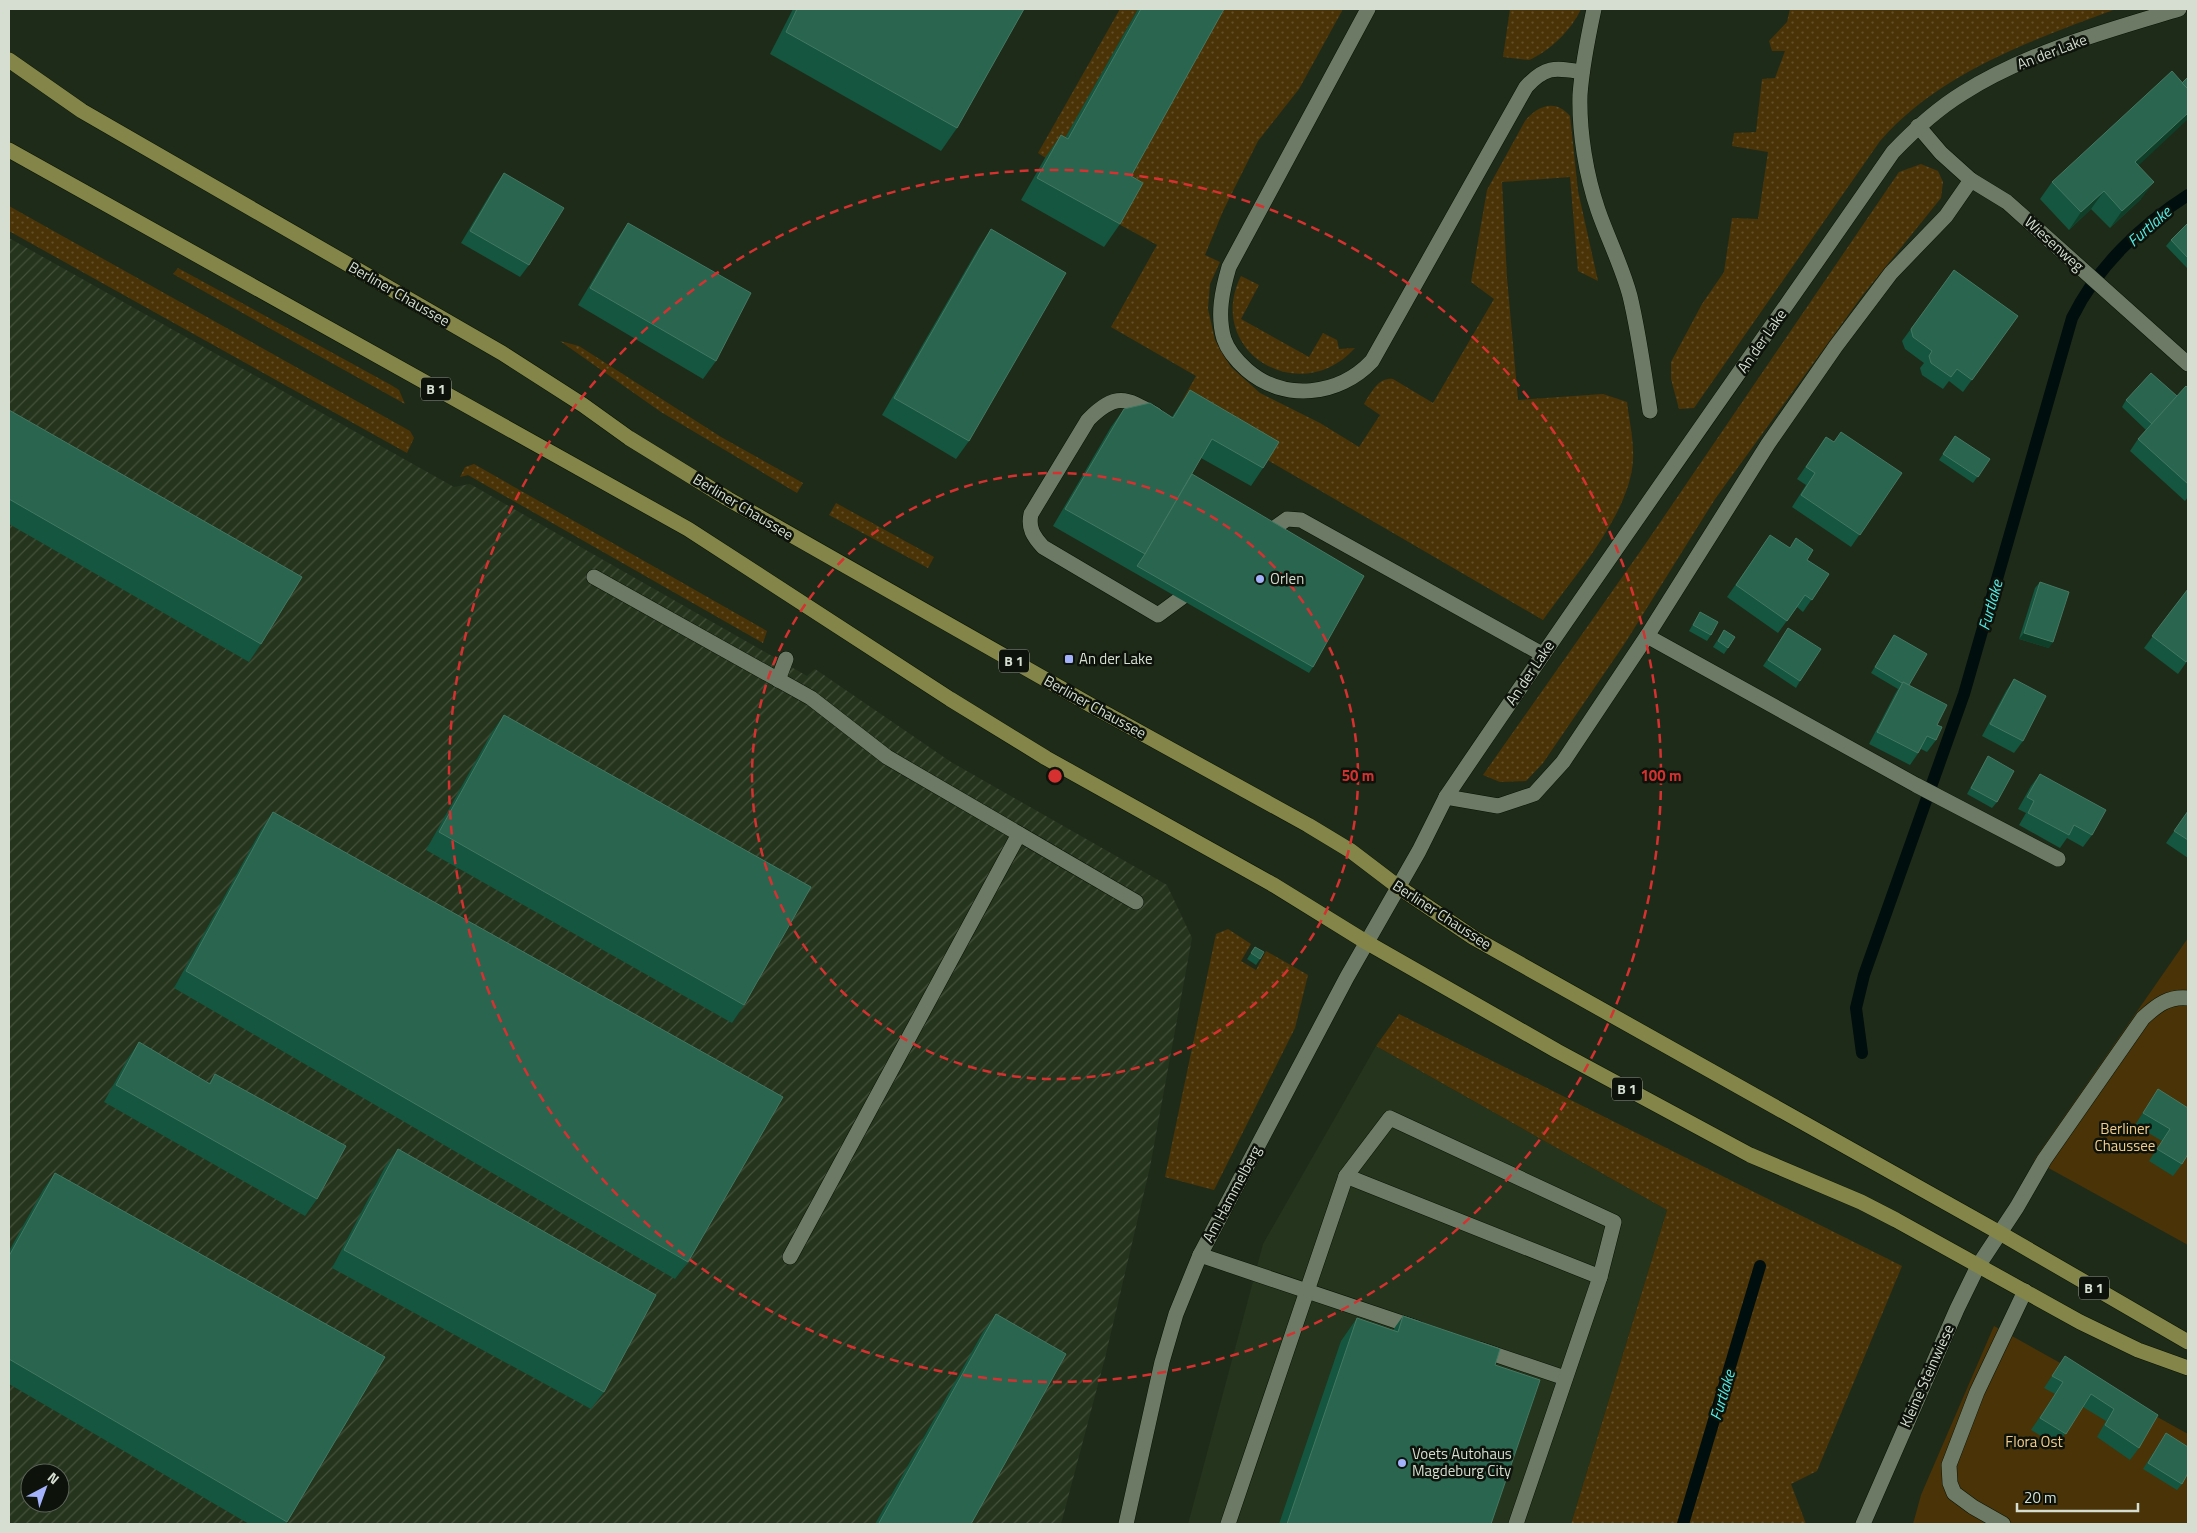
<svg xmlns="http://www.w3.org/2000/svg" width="2197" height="1533" font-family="'Titillium Web',sans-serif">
  <defs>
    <pattern id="industrial-furrows" width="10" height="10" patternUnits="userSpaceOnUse" patternTransform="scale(1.25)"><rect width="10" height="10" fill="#25341c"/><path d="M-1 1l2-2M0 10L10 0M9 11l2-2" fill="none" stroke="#44513c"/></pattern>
    <pattern id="grass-dots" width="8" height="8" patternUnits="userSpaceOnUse" patternTransform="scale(1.25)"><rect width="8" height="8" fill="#4a3307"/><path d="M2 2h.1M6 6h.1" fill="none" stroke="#63502a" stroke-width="1.8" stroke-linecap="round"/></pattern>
  </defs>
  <rect width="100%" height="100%" fill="#1f2b19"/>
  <path fill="#25341c" d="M 1376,1046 L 1667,1210 L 1571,1524 L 1188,1524 L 1263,1244 Z"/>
  <path fill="url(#industrial-furrows)" fill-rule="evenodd" d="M 9,238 L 454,487 L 470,484 L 807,676 L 815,669 L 951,762 L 1167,885 L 1192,938 L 1150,1167 L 1105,1358 L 1061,1524 L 9,1524 ZM 30,1473 L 60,1473 L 60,1503 L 30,1503 Z"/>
  <g fill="url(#grass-dots)">
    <path d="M 1120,9 L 1138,9 L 1052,162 L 1038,153 Z"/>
    <path d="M 1221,9 L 1343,9 L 1299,89 L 1258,141 L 1223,211 L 1205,255 L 1220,262 L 1210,284 L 1208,309 L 1215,340 L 1231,367 L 1260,393 L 1320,423 L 1359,447 L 1380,415 L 1364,404 C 1371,393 1378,377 1393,379 L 1433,403 L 1494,299 L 1471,282 L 1487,190 L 1525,121 C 1537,106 1555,98 1570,116 L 1578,191 L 1598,281 L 1578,271 L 1570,177 L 1502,182 L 1507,278 L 1518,400 L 1603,394 L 1627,402 C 1629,420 1634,440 1633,459 C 1631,513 1574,576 1543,620 L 1178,408 L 1196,376 L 1111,327 L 1157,245 L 1117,223 L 1115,199 Z"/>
    <path d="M 1510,9 L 1581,9 C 1572,29 1550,51 1529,60 L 1503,57 Z"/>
    <path d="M 1790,9 L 2116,9 C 2033,40 1940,72 1880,141 L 1694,408 L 1679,409 L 1671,379 L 1671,362 L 1702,304 L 1724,272 L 1732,218 L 1758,219 L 1768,152 L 1732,146 L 1734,133 L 1756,132 L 1762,79 L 1775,78 L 1785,51 L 1772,51 L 1769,41 L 1787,22 Z"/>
    <path d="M 1921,164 L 1938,171 L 1943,182 L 1941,198 L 1862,296 L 1715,499 L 1625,643 L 1543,763 L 1526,781 L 1500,782 L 1483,775 L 1644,546 L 1899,172 Z"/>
    <path d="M 9,206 L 410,431 L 414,438 L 407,453 L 9,231 Z"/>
    <path d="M 178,268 L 391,385 L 399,390 L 405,404 L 173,274 Z"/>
    <path d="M 1241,276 L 1259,285 L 1241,319 L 1309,357 L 1323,333 L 1337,340 L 1339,349 L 1355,348 C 1299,410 1204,350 1241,276 Z"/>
    <path d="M 560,341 L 579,346 L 721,437 L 803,483 L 797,493 L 661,412 Z"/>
    <path d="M 474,464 L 767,631 L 763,643 L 468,475 L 460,477 L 465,467 Z"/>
    <path d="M 836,503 L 934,557 L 928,568 L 829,515 Z"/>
    <path d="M 1228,929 L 1251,944 L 1241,961 L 1256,970 L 1266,951 L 1308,975 L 1295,1028 L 1214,1190 L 1165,1177 L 1216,934 Z"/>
    <path d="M 1399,1014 L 1902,1266 L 1817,1471 L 1791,1484 L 1806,1524 L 1571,1524 L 1667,1210 L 1376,1046 Z"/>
  </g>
  <g fill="#4a3307">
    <path d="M 2188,938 L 2188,1245 L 2034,1160 Z"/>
    <path d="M 1994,1326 L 2188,1434 L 2188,1524 L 1913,1524 L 1921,1495 Z"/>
  </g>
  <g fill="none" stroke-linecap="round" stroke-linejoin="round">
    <g stroke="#000f0e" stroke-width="12">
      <path d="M 1862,1053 L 1856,1008 L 1864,975 L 1964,694 L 2072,318 C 2097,267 2141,225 2188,195"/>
      <path d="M 1683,1524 L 1760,1266"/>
    </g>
    <g stroke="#091304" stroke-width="16">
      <g id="minor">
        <path d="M 1368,9 L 1229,267 C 1222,291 1217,315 1224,339 C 1228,351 1238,362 1247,370 C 1284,402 1339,396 1372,361 L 1526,87 C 1546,65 1556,68 1582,72"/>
        <path d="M 1594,9 C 1588,37 1582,66 1580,95 C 1579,132 1586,175 1598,210 C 1608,239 1622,266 1630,296 C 1639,334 1644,372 1650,411"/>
        <path d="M 1918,126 L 1941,153 L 1971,180 L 2007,202 L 2188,364"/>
        <path d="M 1156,415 C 1126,398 1116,392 1088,420 L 1031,514 C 1028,528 1033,536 1043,547 L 1158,615 L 1196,587"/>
        <path d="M 1262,537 L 1287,519 L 1301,520 L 1542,654"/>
        <path d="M 594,577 L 811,698 L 887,757 L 1136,902"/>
        <path d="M 1647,636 L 1916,785 L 2058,859"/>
        <path d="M 778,680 L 786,659"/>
        <path d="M 1446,797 L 1498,806 L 1534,794 L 1563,762 L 1647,636 L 1768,444 L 1836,346 L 1891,273 L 1946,216 L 1971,180"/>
        <path d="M 1346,1176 L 1600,1277"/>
        <path d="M 1200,1255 L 1417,1328"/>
        <path d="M 790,1257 L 1019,834"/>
        <path d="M 1479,1349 L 1565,1378"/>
        <path d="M 1126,1524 L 1162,1362 L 1176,1314 L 1200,1255 L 1347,977 L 1419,851 L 1446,797 C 1592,580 1744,367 1893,152 C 1914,130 1937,109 1963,93 C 2028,52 2106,31 2179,9"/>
        <path d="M 1228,1524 L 1346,1176 L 1390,1118 L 1614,1222 L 1600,1277 L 1516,1524"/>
        <path d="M 1863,1524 L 1957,1309 L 1978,1266 L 2017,1207 L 2044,1160 L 2143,1018 C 2157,1005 2169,996 2188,998"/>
        <path d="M 2003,1524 L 1973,1507 L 1954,1493 L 1950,1483 L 1949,1465 L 1977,1392 L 2025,1291"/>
      </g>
    </g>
    <g stroke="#091304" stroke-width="16">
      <g id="major">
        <path d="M 9,60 L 82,111 L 502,353 L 583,405 L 629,438 L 728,499 L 1094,707 L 1308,825 L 1351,851 L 1397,886 L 1474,938 L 2000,1233 L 2188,1342"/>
        <path d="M 9,150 L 688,529 L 950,699 L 1046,758 L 1272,884 L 1366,942 L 1557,1051 L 1750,1155 L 1861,1202 L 1896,1220 L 2080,1322 L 2138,1350 L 2188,1368"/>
      </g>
    </g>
    <use href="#minor" stroke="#6d7b66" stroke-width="15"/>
    <use href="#major" stroke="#838648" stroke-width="15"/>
  </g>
  <g fill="#14563f">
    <path d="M 793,9 L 1024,9 L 957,128 L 941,151 L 770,54 Z"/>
    <path d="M 1138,9 L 1224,9 L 1131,176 L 1120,224 L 1104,247 L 1021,200 L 1045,158 L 1061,135 L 1065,138 Z"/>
    <path d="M 2138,165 L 2141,199 L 2110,228 L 2091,209 L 2069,230 L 2040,199 L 2052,182 Z"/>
    <path d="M 504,173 L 529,265 L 520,277 L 461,243 L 495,186 Z"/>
    <path d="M 628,223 L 716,361 L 703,379 L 578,305 L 616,241 Z"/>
    <path d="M 2188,223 L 2188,269 L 2166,246 L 2171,240 Z"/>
    <path d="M 991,229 L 969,441 L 956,459 L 882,415 L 979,247 Z"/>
    <path d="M 1954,270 L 2018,316 L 1963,392 L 1949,381 L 1943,389 L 1922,375 L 1920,368 L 1924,363 L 1905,349 L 1902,341 Z"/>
    <path d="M 2188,388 L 2188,497 L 2185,501 L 2130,451 L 2138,439 L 2146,430 L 2122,407 L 2126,400 L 2177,396 Z"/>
    <path d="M 1190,390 L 1263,468 L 1251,486 L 1201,458 L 1192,474 L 1313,667 L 1309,673 L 1053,526 L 1111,427 L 1124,409 L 1172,417 Z"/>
    <path d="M 9,410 L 261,644 L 249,662 L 9,524 Z"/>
    <path d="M 1955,436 L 1990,459 L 1973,483 L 1939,460 Z"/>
    <path d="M 1826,437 L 1834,442 L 1902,473 L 1851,547 L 1792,507 L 1806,485 L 1797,479 Z"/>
    <path d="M 1770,535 L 1829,574 L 1803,612 L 1797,607 L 1778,633 L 1727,597 Z"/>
    <path d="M 2040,582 L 2049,648 L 2019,639 L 2035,588 Z"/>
    <path d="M 2188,589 L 2188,660 L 2178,674 L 2144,648 Z"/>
    <path d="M 1700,612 L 1711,635 L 1707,641 L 1689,631 Z"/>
    <path d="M 1724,630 L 1728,648 L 1724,654 L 1713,647 Z"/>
    <path d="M 1784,634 L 1800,681 L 1796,688 L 1763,666 Z"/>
    <path d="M 1894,635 L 1909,685 L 1937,725 L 1936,740 L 1927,752 L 1921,749 L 1910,765 L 1869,744 L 1895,694 L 1898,689 L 1871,673 Z"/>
    <path d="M 2014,679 L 2023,741 L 2014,753 L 1982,736 L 2006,691 Z"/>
    <path d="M 504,715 L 744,1005 L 732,1023 L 426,850 L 492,732 Z"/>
    <path d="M 1988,756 L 1997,802 L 1992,808 L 1967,794 L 1984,763 Z"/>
    <path d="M 2040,774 L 2092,835 L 2083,847 L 2067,838 L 2060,848 L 2019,825 L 2026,813 L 2018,809 L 2031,786 Z"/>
    <path d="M 2188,811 L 2188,858 L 2166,843 Z"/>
    <path d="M 273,812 L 688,1262 L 675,1279 L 174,988 L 261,830 Z"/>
    <path d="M 1255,947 L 1260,959 L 1256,965 L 1247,959 Z"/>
    <path d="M 139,1042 L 209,1083 L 215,1074 L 317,1199 L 305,1216 L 104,1102 L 127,1060 Z"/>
    <path d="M 2158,1089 L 2182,1164 L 2173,1176 L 2149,1161 L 2162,1141 L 2135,1125 Z"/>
    <path d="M 398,1149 L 604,1392 L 591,1409 L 332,1268 L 385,1167 Z"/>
    <path d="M 55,1173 L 385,1357 L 286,1524 L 249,1524 L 9,1384 L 9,1251 L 43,1190 Z"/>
    <path d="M 996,1314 L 971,1524 L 875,1524 L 983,1332 Z"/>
    <path d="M 1403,1316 L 1495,1365 L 1491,1524 L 1279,1524 L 1341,1341 L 1357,1318 L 1393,1330 Z"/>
    <path d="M 2065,1356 L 2158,1415 L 2139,1448 L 2130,1460 L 2097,1437 L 2106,1421 L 2083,1407 L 2057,1446 L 2031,1430 L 2055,1394 L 2044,1388 Z"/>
    <path d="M 2166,1433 L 2182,1484 L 2177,1490 L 2143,1469 Z"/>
  </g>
  <g fill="#0f3f29">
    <path d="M 2188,113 L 2188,119 L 2123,180 L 2135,162 Z"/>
    <path d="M 2154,182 L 2141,199 L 2110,228 L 2122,211 Z"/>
    <path d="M 2104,191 L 2091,209 L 2069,230 L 2081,212 Z"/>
    <path d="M 2024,633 L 2053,642 L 2049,648 L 2019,639 Z"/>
  </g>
  <g fill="#29654f" stroke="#447863">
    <path d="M 797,9 L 1024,9 L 957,128 L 786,32 Z"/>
    <path d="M 1141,9 L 1224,9 L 1131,176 L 1143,183 L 1120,224 L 1037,178 L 1061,135 L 1068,139 Z"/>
    <path d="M 2172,71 L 2188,89 L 2188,113 L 2135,162 L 2154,182 L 2122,211 L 2104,191 L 2081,212 L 2052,182 Z"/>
    <path d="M 2188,77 L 2188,89 L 2182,83 Z"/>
    <path d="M 504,173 L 564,208 L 529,265 L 470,231 Z"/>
    <path d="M 628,223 L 751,293 L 716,361 L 590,288 Z"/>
    <path d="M 2188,223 L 2188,258 L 2171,240 Z"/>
    <path d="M 991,229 L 1066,273 L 969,441 L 894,398 Z"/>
    <path d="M 1954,270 L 2018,316 L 1972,380 L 1957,369 L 1951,377 L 1931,363 L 1929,356 L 1932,351 L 1913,337 L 1911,329 Z"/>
    <path d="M 2151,373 L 2177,396 L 2152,424 L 2126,400 Z"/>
    <path d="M 2186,386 L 2188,388 L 2188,484 L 2138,439 Z"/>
    <path d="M 1190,390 L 1279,442 L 1263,468 L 1212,439 L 1145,554 L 1065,509 L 1124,409 L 1150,403 L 1173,418 Z"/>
    <path d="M 9,410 L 302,577 L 261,644 L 9,499 Z"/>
    <path d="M 1841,432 L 1902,473 L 1860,535 L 1801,495 L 1815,473 L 1806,467 L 1826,437 L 1834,442 Z"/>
    <path d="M 1955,436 L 1990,459 L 1978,477 L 1943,454 Z"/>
    <path d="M 1192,474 L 1364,576 L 1313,667 L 1137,566 L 1145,554 Z"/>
    <path d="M 1770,535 L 1790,548 L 1796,538 L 1813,550 L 1807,560 L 1829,574 L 1812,600 L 1805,595 L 1787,621 L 1736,585 Z"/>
    <path d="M 2040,582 L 2069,592 L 2053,642 L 2024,633 Z"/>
    <path d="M 2188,589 L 2188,659 L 2186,662 L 2152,636 Z"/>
    <path d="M 1700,612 L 1718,622 L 1711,635 L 1693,625 Z"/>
    <path d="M 1788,628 L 1821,649 L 1800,681 L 1768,660 Z"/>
    <path d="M 1724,630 L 1735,637 L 1728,648 L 1718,641 Z"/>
    <path d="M 1894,635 L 1927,654 L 1909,685 L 1903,682 L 1902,683 L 1875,667 Z"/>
    <path d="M 2014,679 L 2046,696 L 2023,741 L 1990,724 Z"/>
    <path d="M 1903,682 L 1947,705 L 1937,725 L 1942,727 L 1936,740 L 1927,736 L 1918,753 L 1877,732 Z"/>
    <path d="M 504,715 L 811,887 L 744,1005 L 439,832 Z"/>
    <path d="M 1988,756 L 2014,771 L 1997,802 L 1971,788 Z"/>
    <path d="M 2040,774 L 2106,810 L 2092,835 L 2074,825 L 2069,835 L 2028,813 L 2034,801 L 2027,797 Z"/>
    <path d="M 2188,811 L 2188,840 L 2174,831 Z"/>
    <path d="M 273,812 L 783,1097 L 688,1262 L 186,971 Z"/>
    <path d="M 1255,947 L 1264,952 L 1260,959 L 1251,953 Z"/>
    <path d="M 139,1042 L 210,1084 L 215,1074 L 346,1146 L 317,1199 L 116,1085 Z"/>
    <path d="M 2158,1089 L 2188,1108 L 2188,1154 L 2182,1164 L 2157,1149 L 2170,1129 L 2143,1113 Z"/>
    <path d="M 398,1149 L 656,1295 L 604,1392 L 344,1250 Z"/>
    <path d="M 55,1173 L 385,1357 L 287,1522 L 9,1359 L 9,1256 Z"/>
    <path d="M 996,1314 L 1066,1354 L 971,1524 L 882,1524 L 879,1523 Z"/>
    <path d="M 1403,1316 L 1500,1349 L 1495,1365 L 1540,1380 L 1491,1524 L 1287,1524 L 1357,1318 L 1398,1332 Z"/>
    <path d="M 2065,1356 L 2158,1415 L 2139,1448 L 2105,1425 L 2114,1409 L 2091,1394 L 2066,1434 L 2040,1418 L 2063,1382 L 2052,1376 Z"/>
    <path d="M 2166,1433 L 2188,1447 L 2188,1473 L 2182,1484 L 2148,1463 Z"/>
  </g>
  <g fill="none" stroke="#d63130" stroke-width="2.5" stroke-dasharray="9 6">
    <circle cx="1055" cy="776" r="303"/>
    <circle cx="1055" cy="776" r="606"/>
  </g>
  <g fill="#a4b2fc" stroke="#0d120a" stroke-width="2">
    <circle cx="1260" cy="579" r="5"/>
    <rect x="1064" y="654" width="10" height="10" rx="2.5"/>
    <circle cx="1402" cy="1463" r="5"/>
  </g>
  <g text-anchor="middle" stroke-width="5" stroke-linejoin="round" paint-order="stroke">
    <g fill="#0d120a" stroke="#9aa196" stroke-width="1">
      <rect x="421" y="377.5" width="30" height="23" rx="4"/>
      <rect x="999" y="649.5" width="30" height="23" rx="4"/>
      <rect x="1612" y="1077.5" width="30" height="23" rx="4"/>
      <rect x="2079" y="1276.5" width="30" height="23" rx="4"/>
    </g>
    <g font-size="14" font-weight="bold" fill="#d6ded2">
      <text x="436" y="394">B 1</text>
      <text x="1014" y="666">B 1</text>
      <text x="1627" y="1094">B 1</text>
      <text x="2094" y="1293">B 1</text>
    </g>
    <g font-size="15" fill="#d6ded2" stroke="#0d120a">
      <text transform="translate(2052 52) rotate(-21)" y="5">An der Lake</text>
      <text transform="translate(2054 244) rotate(42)" y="5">Wiesenweg</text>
      <text transform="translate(399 294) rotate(30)" y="5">Berliner Chaussee</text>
      <text transform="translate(1762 341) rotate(-55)" y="5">An der Lake</text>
      <text transform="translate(743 507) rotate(31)" y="5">Berliner Chaussee</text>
      <text transform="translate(1530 673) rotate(-56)" y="5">An der Lake</text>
      <text transform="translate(1095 707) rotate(29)" y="5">Berliner Chaussee</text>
      <text transform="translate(1442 915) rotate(33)" y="5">Berliner Chaussee</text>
      <text transform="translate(1232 1194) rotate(-62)" y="5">Am Hammelberg</text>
      <text transform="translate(1927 1376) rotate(-66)" y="5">Kleine Steinwiese</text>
    </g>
    <g font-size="15" fill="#d6ded2" stroke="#0d120a" text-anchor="start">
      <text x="1270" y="584">Orlen</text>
      <text x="1079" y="664">An der Lake</text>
      <text x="1412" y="1459">Voets Autohaus<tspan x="1412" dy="17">Magdeburg City</tspan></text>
    </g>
    <g font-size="15" fill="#f4cc8a" stroke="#0d120a">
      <text x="2125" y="1134">Berliner<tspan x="2125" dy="17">Chaussee</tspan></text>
      <text x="2034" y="1447">Flora Ost</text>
    </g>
    <g font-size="16" font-style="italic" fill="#53ebe5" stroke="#0d120a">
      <text transform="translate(2149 226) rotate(-41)" y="6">Furtlake</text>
      <text transform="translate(1990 605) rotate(-74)" y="6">Furtlake</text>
      <text transform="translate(1722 1395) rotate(-73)" y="6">Furtlake</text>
    </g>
  </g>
  <circle cx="1055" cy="776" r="8" fill="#d63130" stroke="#0d120a" stroke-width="2.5"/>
  <g font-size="15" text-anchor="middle" font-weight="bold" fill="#d63130" stroke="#0d120a" stroke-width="5" stroke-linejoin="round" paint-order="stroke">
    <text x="1358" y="781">50 m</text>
    <text x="1661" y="781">100 m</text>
  </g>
  <rect width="2197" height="1533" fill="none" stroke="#d6ded2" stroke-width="20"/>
  <g transform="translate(45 1488) rotate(41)"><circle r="24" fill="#0d120a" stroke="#5d645a"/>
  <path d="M0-4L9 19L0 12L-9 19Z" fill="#a4b2fc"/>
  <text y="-8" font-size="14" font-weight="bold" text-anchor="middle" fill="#d6ded2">N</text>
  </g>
  <path d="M2017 1503v8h121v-8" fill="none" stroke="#d6ded2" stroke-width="2.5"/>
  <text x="2024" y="1503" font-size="15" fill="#d6ded2" stroke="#0d120a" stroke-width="4" paint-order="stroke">20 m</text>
</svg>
